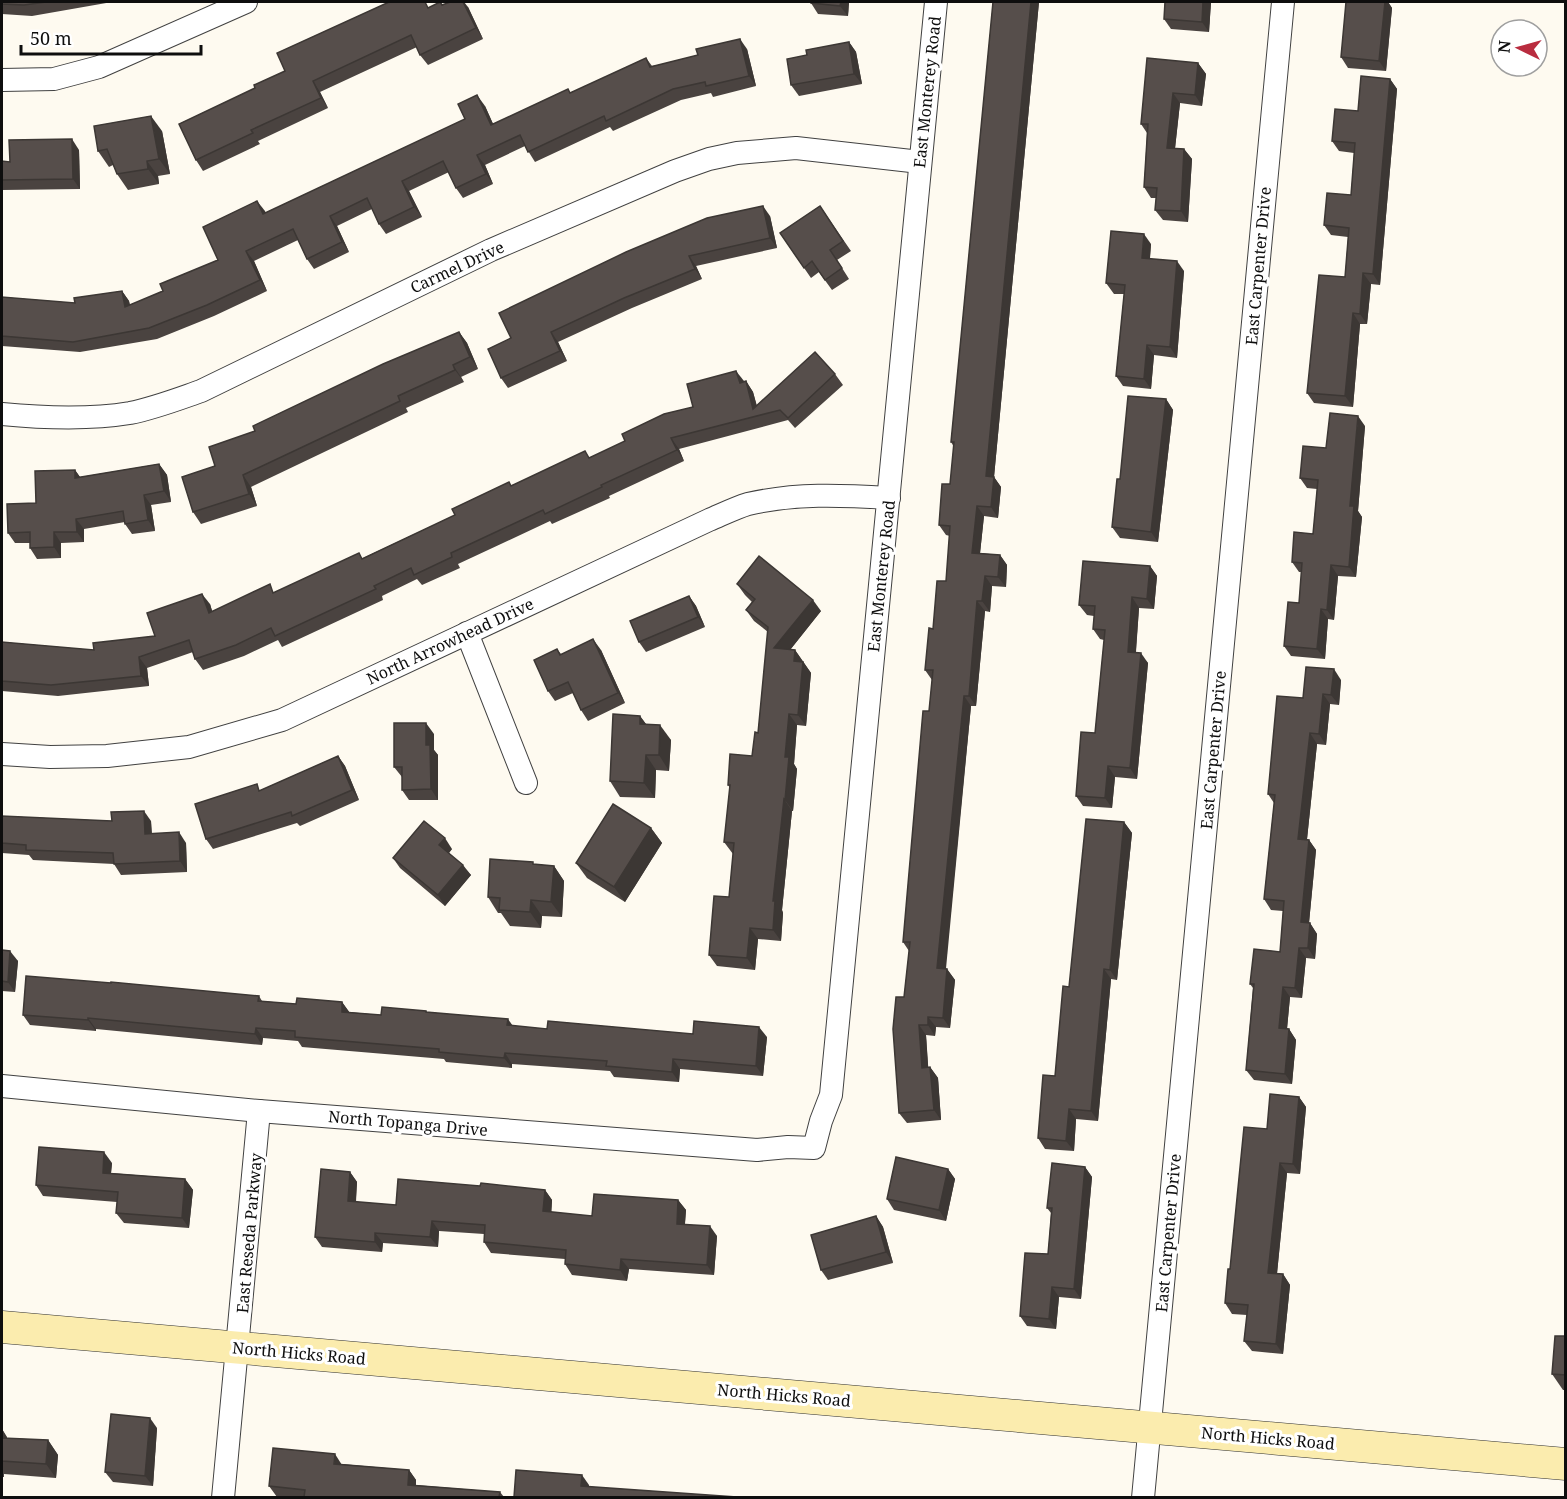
<svg xmlns="http://www.w3.org/2000/svg" width="1567" height="1499" font-family="'Noto Serif',serif">
  <rect width="100%" height="100%" fill="#fefaf0"/>
  <g fill="none" stroke-linecap="round" stroke-linejoin="round">
    <g stroke="#414141" stroke-width="24">
      <g id="street">
        <path d="M 2,80 L 54,79 L 99,67 L 246,2"/>
        <path d="M 2,414 C 44,418 88,420 130,413 C 155,408 178,399 201,391 L 491,250 L 675,171 L 709,159 L 737,153 L 796,148 L 920,162"/>
        <path d="M 467,633 L 526,783"/>
        <path d="M 2,754 L 50,757 L 107,756 L 189,747 L 282,720 L 709,520 C 721,515 735,508 748,504 C 796,493 840,495 889,498"/>
        <path d="M 2,1086 L 259,1111 L 757,1150 L 788,1147 L 814,1148 L 821,1121 L 831,1095 L 936,2"/>
        <path d="M 223,1498 L 259,1111"/>
        <path d="M 1143,1498 L 1283,2"/>
      </g>
    </g>
    <g stroke="#303030" stroke-width="33">
      <path id="secondary" d="M 2,1327 L 1566,1464"/>
    </g>
    <use href="#street" stroke="#fff" stroke-width="22"/>
    <use href="#secondary" stroke="#fbecae" stroke-width="32"/>
  </g>
  <g fill="#4a4340">
    <path d="M 2,2 L 112,2 L 32,16 L 2,14 Z"/>
    <path d="M 440,2 L 443,5 L 468,7 L 483,39 L 428,65 L 420,55 L 417,47 L 320,92 L 328,108 L 258,141 L 260,144 L 203,171 L 196,160 L 179,124 Z"/>
    <path d="M 849,2 L 848,16 L 818,14 L 811,3 Z"/>
    <path d="M 993,2 L 1039,2 L 994,477 L 1001,487 L 998,518 L 984,516 L 980,553 L 1000,555 L 1007,565 L 1006,587 L 992,586 L 990,612 L 985,611 L 976,706 L 971,706 L 945,969 L 947,969 L 955,980 L 950,1028 L 936,1027 L 935,1036 L 926,1035 L 928,1067 L 930,1067 L 938,1078 L 941,1120 L 907,1123 L 899,1113 L 904,997 L 909,951 L 903,942 L 929,711 L 932,680 L 925,670 L 933,629 L 946,581 L 950,536 L 946,535 L 939,525 L 950,484 L 954,447 L 951,442 Z"/>
    <path d="M 1165,2 L 1211,2 L 1209,32 L 1171,29 L 1164,19 Z"/>
    <path d="M 1346,2 L 1388,2 L 1392,8 L 1386,71 L 1348,68 L 1341,57 Z"/>
    <path d="M 849,42 L 856,52 L 862,84 L 799,96 L 791,85 L 807,55 Z"/>
    <path d="M 747,49 L 756,86 L 713,97 L 711,93 L 681,100 L 613,131 L 610,127 L 535,162 L 525,146 L 485,165 L 493,184 L 463,198 L 456,188 L 449,172 L 409,191 L 422,217 L 386,234 L 379,224 L 372,209 L 337,226 L 349,252 L 314,269 L 307,259 L 298,240 L 254,261 L 267,291 L 214,316 L 157,339 L 80,352 L 2,346 L 2,297 L 75,303 L 122,291 L 129,301 L 130,305 L 163,291 L 218,260 L 265,211 L 265,213 L 465,119 L 485,106 L 493,124 L 571,93 L 646,58 L 652,66 Z"/>
    <path d="M 1198,63 L 1206,74 L 1202,106 L 1180,103 L 1175,148 L 1184,149 L 1192,159 L 1188,222 L 1163,220 L 1155,210 L 1156,198 L 1151,198 L 1144,187 L 1147,133 L 1141,124 Z"/>
    <path d="M 1390,79 L 1397,89 L 1380,285 L 1371,284 L 1367,324 L 1360,324 L 1353,407 L 1314,403 L 1307,393 L 1345,277 L 1348,237 L 1331,235 L 1324,225 L 1351,195 L 1354,153 L 1339,151 L 1332,141 L 1358,111 Z"/>
    <path d="M 162,131 L 170,174 L 158,176 L 159,184 L 128,190 L 117,174 L 113,165 L 109,167 L 98,151 Z"/>
    <path d="M 79,150 L 80,189 L 2,190 L 2,161 L 10,162 Z"/>
    <path d="M 820,206 L 851,251 L 837,260 L 849,279 L 832,290 L 819,272 L 811,278 L 780,233 Z"/>
    <path d="M 770,216 L 777,248 L 696,266 L 702,279 L 632,308 L 558,342 L 567,361 L 508,388 L 501,378 L 511,338 Z"/>
    <path d="M 1151,244 L 1150,259 L 1184,271 L 1177,358 L 1154,355 L 1151,389 L 1123,386 L 1116,376 L 1124,294 L 1114,294 L 1106,283 Z"/>
    <path d="M 459,332 L 467,343 L 478,369 L 461,377 L 464,382 L 406,408 L 408,412 L 251,487 L 257,506 L 201,524 L 193,512 L 215,466 L 255,431 Z"/>
    <path d="M 835,374 L 843,385 L 795,428 L 788,420 L 679,449 L 684,461 L 609,496 L 610,498 L 552,524 L 550,521 L 458,564 L 460,568 L 422,585 L 417,579 L 382,596 L 383,600 L 282,647 L 278,640 L 244,656 L 203,670 L 195,659 L 193,652 L 147,668 L 149,686 L 58,696 L 2,691 L 2,642 L 94,650 L 155,636 L 210,604 L 212,611 L 275,592 L 363,558 L 455,515 L 512,485 L 590,458 L 625,441 L 744,382 L 746,381 L 753,392 L 757,406 Z"/>
    <path d="M 1166,399 L 1173,410 L 1158,542 L 1120,538 L 1112,527 Z"/>
    <path d="M 1365,426 L 1358,511 L 1362,517 L 1356,577 L 1338,576 L 1334,620 L 1328,619 L 1325,659 L 1291,656 L 1284,646 L 1299,603 L 1302,572 L 1299,572 L 1292,562 L 1313,534 L 1317,489 L 1307,488 L 1300,478 Z"/>
    <path d="M 159,464 L 167,475 L 171,502 L 151,505 L 155,531 L 132,534 L 125,524 L 125,522 L 84,529 L 84,542 L 61,543 L 61,558 L 37,559 L 30,548 L 30,543 L 15,543 L 8,533 L 36,503 L 75,470 L 80,477 Z"/>
    <path d="M 1150,566 L 1157,576 L 1154,609 L 1139,608 L 1136,652 L 1148,663 L 1137,779 L 1115,777 L 1112,808 L 1083,806 L 1076,796 L 1095,733 L 1104,640 L 1100,639 L 1093,629 L 1094,616 L 1087,615 L 1079,605 Z"/>
    <path d="M 737,584 L 821,611 L 790,650 L 795,650 L 811,673 L 806,726 L 797,725 L 794,764 L 797,769 L 793,811 L 792,811 L 782,910 L 783,913 L 781,941 L 758,939 L 755,970 L 717,966 L 709,955 L 729,897 L 733,854 L 724,842 L 730,788 L 728,785 L 752,756 L 758,733 L 768,632 L 754,621 L 746,610 L 752,602 L 745,595 Z"/>
    <path d="M 689,596 L 696,606 L 705,627 L 646,652 L 639,642 Z"/>
    <path d="M 557,649 L 561,654 L 601,650 L 625,703 L 588,721 L 581,710 L 573,693 L 555,701 L 548,691 Z"/>
    <path d="M 1341,680 L 1339,705 L 1330,704 L 1326,745 L 1317,744 L 1307,839 L 1309,840 L 1316,850 L 1309,923 L 1310,923 L 1317,934 L 1315,959 L 1306,958 L 1302,998 L 1290,997 L 1287,1029 L 1289,1029 L 1296,1040 L 1292,1084 L 1254,1080 L 1246,1070 L 1253,988 L 1250,984 L 1280,952 L 1283,911 L 1271,910 L 1264,899 L 1274,803 L 1268,794 L 1303,698 Z"/>
    <path d="M 640,716 L 646,724 L 671,740 L 669,771 L 656,770 L 655,798 L 620,797 L 610,781 Z"/>
    <path d="M 434,734 L 434,750 L 438,755 L 438,800 L 409,800 L 402,790 L 402,777 L 394,767 Z"/>
    <path d="M 338,756 L 345,766 L 359,800 L 300,826 L 297,823 L 213,849 L 206,839 L 261,790 Z"/>
    <path d="M 2,816 L 112,821 L 151,821 L 152,834 L 186,843 L 187,872 L 121,875 L 114,864 L 33,860 L 29,855 L 2,853 Z"/>
    <path d="M 1124,822 L 1132,833 L 1117,980 L 1111,979 L 1098,1121 L 1076,1119 L 1074,1151 L 1045,1149 L 1038,1138 L 1055,1076 L 1069,987 Z"/>
    <path d="M 651,828 L 662,843 L 625,902 L 587,878 L 576,863 Z"/>
    <path d="M 452,849 L 449,853 L 471,875 L 445,906 L 400,868 L 393,858 Z"/>
    <path d="M 535,864 L 554,866 L 564,881 L 562,917 L 542,916 L 541,928 L 510,926 L 501,913 L 498,913 L 488,897 Z"/>
    <path d="M 2,950 L 18,961 L 15,992 L 2,991 Z"/>
    <path d="M 111,983 L 259,996 L 262,1001 L 296,1004 L 342,1002 L 349,1012 L 381,1015 L 426,1011 L 427,1012 L 513,1026 L 547,1029 L 767,1037 L 763,1076 L 680,1069 L 679,1082 L 614,1077 L 610,1071 L 512,1064 L 512,1068 L 446,1062 L 444,1059 L 302,1047 L 298,1041 L 263,1038 L 262,1045 L 96,1029 L 96,1031 L 30,1025 L 23,1015 Z"/>
    <path d="M 1299,1097 L 1306,1107 L 1300,1174 L 1287,1173 L 1277,1274 L 1283,1274 L 1290,1285 L 1283,1354 L 1252,1351 L 1244,1341 L 1247,1315 L 1232,1314 L 1225,1303 L 1230,1269 L 1267,1129 Z"/>
    <path d="M 112,1163 L 111,1173 L 185,1179 L 193,1190 L 189,1228 L 124,1223 L 116,1213 L 117,1202 L 43,1196 L 36,1185 Z"/>
    <path d="M 1085,1167 L 1092,1177 L 1081,1299 L 1059,1297 L 1056,1329 L 1027,1326 L 1020,1316 L 1048,1254 L 1051,1213 L 1047,1208 Z"/>
    <path d="M 948,1169 L 955,1179 L 946,1221 L 894,1210 L 887,1199 Z"/>
    <path d="M 350,1172 L 357,1182 L 356,1202 L 396,1205 L 480,1186 L 545,1190 L 552,1200 L 551,1212 L 592,1216 L 678,1200 L 686,1210 L 685,1224 L 717,1236 L 714,1275 L 629,1269 L 627,1281 L 572,1275 L 565,1264 L 565,1259 L 491,1253 L 484,1242 L 484,1234 L 439,1231 L 438,1247 L 383,1243 L 382,1252 L 322,1247 L 315,1237 Z"/>
    <path d="M 876,1216 L 883,1227 L 893,1263 L 828,1280 L 821,1270 Z"/>
    <path d="M 1566,1336 L 1566,1390 L 1563,1390 L 1552,1374 Z"/>
    <path d="M 157,1428 L 153,1486 L 113,1482 L 105,1472 Z"/>
    <path d="M 2,1429 L 7,1438 L 48,1440 L 58,1455 L 56,1478 L 4,1474 L 4,1477 L 2,1477 Z"/>
    <path d="M 342,1464 L 409,1470 L 416,1480 L 416,1485 L 500,1492 L 504,1497 L 277,1497 L 269,1486 Z"/>
  </g>
  <g fill="#3c3734">
    <path d="M 463,2 L 464,2 L 468,7 L 483,39 L 476,28 Z"/>
    <path d="M 841,2 L 849,2 L 848,16 L 840,6 Z"/>
    <path d="M 1031,2 L 1039,2 L 994,477 L 1001,487 L 998,518 L 991,507 L 986,476 Z"/>
    <path d="M 1203,2 L 1211,2 L 1209,32 L 1202,22 Z"/>
    <path d="M 1385,2 L 1388,2 L 1392,8 L 1386,71 L 1379,61 Z"/>
    <path d="M 740,39 L 747,49 L 756,86 L 749,76 Z"/>
    <path d="M 849,42 L 856,52 L 862,84 L 854,74 Z"/>
    <path d="M 1198,63 L 1206,74 L 1202,106 L 1195,95 Z"/>
    <path d="M 1390,79 L 1397,89 L 1380,285 L 1373,274 Z"/>
    <path d="M 313,81 L 320,92 L 328,108 L 321,98 Z"/>
    <path d="M 1173,93 L 1180,103 L 1174,158 L 1167,148 Z"/>
    <path d="M 477,95 L 485,106 L 498,135 L 491,125 Z"/>
    <path d="M 151,116 L 162,131 L 170,174 L 159,159 Z"/>
    <path d="M 72,139 L 79,150 L 80,189 L 73,179 Z"/>
    <path d="M 1184,149 L 1192,159 L 1188,222 L 1181,211 Z"/>
    <path d="M 477,155 L 485,165 L 493,184 L 486,174 Z"/>
    <path d="M 147,161 L 158,176 L 159,184 L 148,169 Z"/>
    <path d="M 402,181 L 409,191 L 422,217 L 414,207 Z"/>
    <path d="M 257,201 L 265,211 L 271,224 L 263,214 Z"/>
    <path d="M 763,206 L 770,216 L 777,248 L 770,238 Z"/>
    <path d="M 330,216 L 337,226 L 349,252 L 342,242 Z"/>
    <path d="M 1144,234 L 1151,244 L 1149,268 L 1142,258 Z"/>
    <path d="M 246,251 L 254,261 L 267,291 L 260,280 Z"/>
    <path d="M 689,256 L 696,266 L 702,279 L 695,269 Z"/>
    <path d="M 1177,261 L 1184,271 L 1177,358 L 1170,347 Z"/>
    <path d="M 1363,273 L 1371,284 L 1367,324 L 1360,314 Z"/>
    <path d="M 122,291 L 129,301 L 132,317 L 125,307 Z"/>
    <path d="M 1353,313 L 1360,324 L 1353,407 L 1345,396 Z"/>
    <path d="M 459,332 L 467,343 L 478,369 L 470,357 Z"/>
    <path d="M 551,332 L 558,342 L 567,361 L 560,351 Z"/>
    <path d="M 1147,345 L 1154,355 L 1151,389 L 1144,379 Z"/>
    <path d="M 453,365 L 461,377 L 464,382 L 455,370 Z"/>
    <path d="M 736,371 L 744,381 L 747,394 L 740,383 Z"/>
    <path d="M 746,381 L 753,392 L 759,415 L 753,409 Z"/>
    <path d="M 1166,399 L 1173,410 L 1158,542 L 1151,532 Z"/>
    <path d="M 1358,416 L 1365,426 L 1358,511 L 1362,517 L 1356,577 L 1349,567 L 1350,506 Z"/>
    <path d="M 671,438 L 679,449 L 684,461 L 677,450 Z"/>
    <path d="M 159,464 L 167,475 L 171,502 L 164,491 Z"/>
    <path d="M 75,470 L 82,480 L 75,478 Z"/>
    <path d="M 243,475 L 251,487 L 257,506 L 249,494 Z"/>
    <path d="M 144,495 L 151,505 L 155,531 L 148,520 Z"/>
    <path d="M 977,506 L 984,516 L 979,563 L 972,553 Z"/>
    <path d="M 76,519 L 84,529 L 84,542 L 77,532 Z"/>
    <path d="M 54,532 L 61,543 L 61,558 L 54,547 Z"/>
    <path d="M 1000,555 L 1007,565 L 1006,587 L 998,577 Z"/>
    <path d="M 1331,565 L 1338,576 L 1334,620 L 1327,610 Z"/>
    <path d="M 1150,566 L 1157,576 L 1154,609 L 1147,599 Z"/>
    <path d="M 985,576 L 992,586 L 990,612 L 982,601 Z"/>
    <path d="M 202,594 L 210,604 L 216,624 L 209,613 Z"/>
    <path d="M 689,596 L 696,606 L 705,627 L 698,617 Z"/>
    <path d="M 1132,597 L 1139,608 L 1135,662 L 1128,652 Z"/>
    <path d="M 813,600 L 821,611 L 782,660 L 774,648 Z"/>
    <path d="M 977,601 L 985,611 L 976,706 L 969,696 Z"/>
    <path d="M 1321,609 L 1328,619 L 1325,659 L 1317,649 Z"/>
    <path d="M 593,639 L 601,650 L 625,703 L 618,693 Z"/>
    <path d="M 795,650 L 811,673 L 806,726 L 798,715 L 794,661 Z"/>
    <path d="M 1141,653 L 1148,663 L 1137,779 L 1130,768 Z"/>
    <path d="M 139,657 L 147,668 L 149,686 L 141,676 Z"/>
    <path d="M 1334,669 L 1341,680 L 1339,705 L 1331,695 Z"/>
    <path d="M 1323,694 L 1330,704 L 1326,745 L 1319,734 Z"/>
    <path d="M 964,696 L 971,706 L 945,979 L 937,968 Z"/>
    <path d="M 789,714 L 797,725 L 794,764 L 797,769 L 793,811 L 785,800 L 785,757 Z"/>
    <path d="M 640,716 L 651,731 L 640,724 Z"/>
    <path d="M 426,723 L 434,734 L 434,750 L 438,755 L 438,800 L 431,789 L 426,745 Z"/>
    <path d="M 660,725 L 671,740 L 669,771 L 659,755 Z"/>
    <path d="M 1310,733 L 1317,744 L 1306,849 L 1298,839 Z"/>
    <path d="M 646,755 L 656,770 L 655,798 L 644,783 Z"/>
    <path d="M 338,756 L 345,766 L 359,800 L 352,790 Z"/>
    <path d="M 1108,766 L 1115,777 L 1112,808 L 1105,798 Z"/>
    <path d="M 784,799 L 792,811 L 782,910 L 783,913 L 781,941 L 773,930 L 773,901 Z"/>
    <path d="M 144,811 L 151,821 L 152,844 L 145,834 Z"/>
    <path d="M 1124,822 L 1132,833 L 1117,980 L 1110,970 Z"/>
    <path d="M 651,828 L 662,843 L 625,902 L 614,887 Z"/>
    <path d="M 179,832 L 186,843 L 187,872 L 180,861 Z"/>
    <path d="M 445,838 L 452,849 L 447,855 L 439,845 Z"/>
    <path d="M 1309,840 L 1316,850 L 1308,933 L 1301,922 Z"/>
    <path d="M 463,865 L 471,875 L 445,906 L 438,895 Z"/>
    <path d="M 554,866 L 564,881 L 562,917 L 551,902 Z"/>
    <path d="M 531,900 L 542,916 L 541,928 L 530,912 Z"/>
    <path d="M 1310,923 L 1317,934 L 1315,959 L 1308,948 Z"/>
    <path d="M 750,928 L 758,939 L 755,970 L 747,958 Z"/>
    <path d="M 1299,948 L 1306,958 L 1302,998 L 1295,988 Z"/>
    <path d="M 10,951 L 18,961 L 15,992 L 8,982 Z"/>
    <path d="M 947,969 L 955,980 L 950,1028 L 943,1018 Z"/>
    <path d="M 1104,969 L 1111,979 L 1098,1121 L 1091,1111 Z"/>
    <path d="M 1283,987 L 1290,997 L 1286,1039 L 1279,1028 Z"/>
    <path d="M 342,1002 L 350,1013 L 342,1012 Z"/>
    <path d="M 928,1017 L 936,1027 L 935,1036 L 928,1025 Z"/>
    <path d="M 88,1018 L 96,1029 L 96,1031 L 88,1020 Z"/>
    <path d="M 508,1019 L 515,1029 L 507,1025 Z"/>
    <path d="M 919,1025 L 926,1035 L 929,1078 L 922,1068 Z"/>
    <path d="M 759,1027 L 767,1037 L 763,1076 L 756,1066 Z"/>
    <path d="M 256,1028 L 263,1038 L 262,1045 L 255,1034 Z"/>
    <path d="M 1289,1029 L 1296,1040 L 1292,1084 L 1285,1074 Z"/>
    <path d="M 505,1053 L 512,1064 L 512,1068 L 504,1058 Z"/>
    <path d="M 673,1059 L 680,1069 L 679,1082 L 672,1072 Z"/>
    <path d="M 930,1067 L 938,1078 L 941,1120 L 934,1110 Z"/>
    <path d="M 1299,1097 L 1306,1107 L 1300,1174 L 1293,1164 Z"/>
    <path d="M 1069,1109 L 1076,1119 L 1074,1151 L 1066,1141 Z"/>
    <path d="M 104,1152 L 112,1163 L 110,1183 L 103,1173 Z"/>
    <path d="M 1280,1163 L 1287,1173 L 1276,1283 L 1268,1273 Z"/>
    <path d="M 1085,1167 L 1092,1177 L 1081,1299 L 1074,1289 Z"/>
    <path d="M 948,1169 L 955,1179 L 946,1221 L 939,1210 Z"/>
    <path d="M 350,1172 L 357,1182 L 355,1211 L 348,1201 Z"/>
    <path d="M 185,1179 L 193,1190 L 189,1228 L 182,1218 Z"/>
    <path d="M 545,1190 L 552,1200 L 551,1222 L 543,1211 Z"/>
    <path d="M 678,1200 L 686,1210 L 684,1234 L 677,1224 Z"/>
    <path d="M 876,1216 L 883,1227 L 893,1263 L 886,1252 Z"/>
    <path d="M 432,1221 L 439,1231 L 438,1247 L 430,1237 Z"/>
    <path d="M 710,1226 L 717,1236 L 714,1275 L 707,1265 Z"/>
    <path d="M 375,1233 L 383,1243 L 382,1252 L 375,1242 Z"/>
    <path d="M 621,1259 L 629,1269 L 627,1281 L 620,1270 Z"/>
    <path d="M 1283,1274 L 1290,1285 L 1283,1354 L 1276,1344 Z"/>
    <path d="M 1052,1287 L 1059,1297 L 1056,1329 L 1049,1319 Z"/>
    <path d="M 150,1418 L 157,1428 L 153,1486 L 145,1476 Z"/>
    <path d="M 2,1429 L 7,1437 L 6,1452 L 2,1446 Z"/>
    <path d="M 48,1440 L 58,1455 L 56,1478 L 46,1464 Z"/>
    <path d="M 335,1454 L 342,1465 L 334,1464 Z"/>
    <path d="M 409,1470 L 416,1480 L 415,1495 L 408,1485 Z"/>
    <path d="M 582,1475 L 589,1485 L 588,1497 L 581,1486 Z"/>
  </g>
  <g fill="#564e4b" stroke="#3c3734" stroke-width="1.5">
    <path d="M 2,2 L 46,2 L 24,5 L 2,4 Z"/>
    <path d="M 389,2 L 425,2 L 428,8 L 440,2 L 442,5 L 450,2 L 463,2 L 476,28 L 420,55 L 411,35 L 313,81 L 321,98 L 251,130 L 253,133 L 196,160 L 179,124 L 255,88 L 254,85 L 285,71 L 277,53 Z"/>
    <path d="M 811,2 L 841,2 L 840,6 L 811,3 Z"/>
    <path d="M 993,2 L 1031,2 L 986,476 L 994,477 L 991,507 L 977,506 L 972,553 L 1000,555 L 998,577 L 985,576 L 982,601 L 977,601 L 969,696 L 964,696 L 937,968 L 947,969 L 943,1018 L 928,1017 L 928,1025 L 919,1025 L 922,1068 L 930,1067 L 934,1110 L 899,1113 L 893,1029 L 896,997 L 904,997 L 910,942 L 903,942 L 923,711 L 929,711 L 933,670 L 925,670 L 929,628 L 933,629 L 937,581 L 946,581 L 950,526 L 939,525 L 942,484 L 950,484 L 954,442 L 951,442 Z"/>
    <path d="M 1165,2 L 1203,2 L 1202,22 L 1164,19 Z"/>
    <path d="M 1346,2 L 1385,2 L 1379,61 L 1341,57 Z"/>
    <path d="M 740,39 L 749,76 L 706,86 L 705,82 L 673,89 L 606,121 L 604,116 L 528,152 L 520,135 L 477,155 L 486,174 L 456,188 L 443,161 L 402,181 L 414,207 L 379,224 L 367,198 L 330,216 L 342,242 L 307,259 L 293,229 L 246,251 L 260,280 L 207,305 L 149,328 L 73,342 L 2,336 L 2,297 L 75,303 L 74,298 L 122,291 L 125,307 L 163,291 L 160,284 L 218,260 L 203,227 L 257,201 L 263,214 L 465,119 L 458,104 L 477,95 L 491,125 L 568,89 L 570,93 L 646,58 L 650,67 L 698,55 L 696,49 Z"/>
    <path d="M 849,42 L 854,74 L 791,85 L 787,59 L 807,55 L 806,50 Z"/>
    <path d="M 1147,58 L 1198,63 L 1195,95 L 1173,93 L 1167,148 L 1184,149 L 1181,211 L 1155,210 L 1157,188 L 1144,187 L 1148,124 L 1141,124 Z"/>
    <path d="M 1361,76 L 1390,79 L 1373,274 L 1363,273 L 1360,314 L 1353,313 L 1345,396 L 1307,393 L 1319,275 L 1345,277 L 1349,228 L 1324,225 L 1327,193 L 1351,195 L 1355,143 L 1332,141 L 1335,109 L 1358,111 Z"/>
    <path d="M 151,116 L 159,159 L 147,161 L 148,169 L 117,174 L 107,149 L 98,151 L 94,126 Z"/>
    <path d="M 72,139 L 73,179 L 2,180 L 2,161 L 10,162 L 9,140 Z"/>
    <path d="M 763,206 L 770,238 L 689,256 L 695,269 L 624,298 L 551,332 L 560,351 L 501,378 L 488,349 L 511,338 L 499,313 L 626,252 L 707,218 Z"/>
    <path d="M 820,206 L 843,241 L 830,250 L 842,268 L 825,280 L 812,261 L 804,268 L 780,233 Z"/>
    <path d="M 1111,231 L 1144,234 L 1142,258 L 1177,261 L 1170,347 L 1147,345 L 1144,379 L 1116,376 L 1125,285 L 1106,283 Z"/>
    <path d="M 459,332 L 470,357 L 453,365 L 455,370 L 398,396 L 400,401 L 243,475 L 249,494 L 193,512 L 182,477 L 215,466 L 209,447 L 255,431 L 253,426 L 383,364 Z"/>
    <path d="M 815,352 L 835,374 L 788,418 L 780,410 L 671,438 L 677,450 L 601,485 L 602,487 L 545,514 L 543,510 L 451,553 L 452,557 L 414,575 L 411,568 L 374,586 L 376,589 L 275,636 L 271,628 L 236,645 L 195,659 L 189,640 L 139,657 L 141,676 L 51,685 L 2,681 L 2,642 L 94,650 L 93,643 L 155,636 L 147,613 L 202,594 L 209,613 L 270,584 L 273,593 L 359,553 L 362,559 L 455,515 L 452,509 L 509,482 L 511,486 L 585,451 L 589,458 L 625,441 L 622,434 L 664,414 L 693,407 L 687,384 L 736,371 L 740,383 L 746,381 L 753,409 Z"/>
    <path d="M 1128,396 L 1166,399 L 1151,532 L 1112,527 L 1117,479 L 1120,479 Z"/>
    <path d="M 1330,413 L 1358,416 L 1350,506 L 1354,506 L 1349,567 L 1331,565 L 1327,610 L 1321,609 L 1317,649 L 1284,646 L 1288,602 L 1299,603 L 1302,563 L 1292,562 L 1294,532 L 1313,534 L 1318,480 L 1300,478 L 1303,446 L 1326,448 Z"/>
    <path d="M 159,464 L 164,491 L 144,495 L 148,520 L 125,524 L 123,511 L 76,519 L 77,532 L 54,532 L 54,547 L 30,548 L 30,532 L 8,533 L 7,504 L 36,503 L 35,471 L 75,470 L 75,478 Z"/>
    <path d="M 759,556 L 813,600 L 774,648 L 795,650 L 794,661 L 803,662 L 798,715 L 789,714 L 785,757 L 789,757 L 785,800 L 784,799 L 773,901 L 775,901 L 773,930 L 750,928 L 747,958 L 709,955 L 714,896 L 729,897 L 734,843 L 724,842 L 730,785 L 728,785 L 730,754 L 752,756 L 755,732 L 758,733 L 768,627 L 746,610 L 755,599 L 737,584 Z"/>
    <path d="M 1083,561 L 1150,566 L 1147,599 L 1132,597 L 1128,652 L 1141,653 L 1130,768 L 1108,766 L 1105,798 L 1076,796 L 1081,732 L 1095,733 L 1105,630 L 1093,629 L 1095,606 L 1079,605 Z"/>
    <path d="M 689,596 L 698,617 L 639,642 L 630,621 Z"/>
    <path d="M 593,639 L 618,693 L 581,710 L 568,682 L 548,691 L 534,660 L 557,649 L 560,655 Z"/>
    <path d="M 1306,667 L 1334,669 L 1331,695 L 1323,694 L 1319,734 L 1310,733 L 1298,839 L 1309,840 L 1301,922 L 1310,923 L 1308,948 L 1299,948 L 1295,988 L 1283,987 L 1279,1028 L 1289,1029 L 1285,1074 L 1246,1070 L 1254,984 L 1250,984 L 1254,949 L 1280,952 L 1284,901 L 1264,899 L 1275,795 L 1268,794 L 1277,696 L 1303,698 Z"/>
    <path d="M 613,714 L 640,716 L 640,724 L 660,725 L 659,755 L 646,755 L 644,783 L 610,781 Z"/>
    <path d="M 394,723 L 426,723 L 426,745 L 430,745 L 431,789 L 402,790 L 402,767 L 394,767 Z"/>
    <path d="M 338,756 L 352,790 L 292,816 L 291,812 L 206,839 L 195,804 L 257,784 L 259,791 Z"/>
    <path d="M 613,804 L 651,828 L 614,887 L 576,863 Z"/>
    <path d="M 144,811 L 145,834 L 179,832 L 180,861 L 114,864 L 113,853 L 26,850 L 26,845 L 2,843 L 2,816 L 112,821 L 111,812 Z"/>
    <path d="M 1086,819 L 1124,822 L 1110,970 L 1104,969 L 1091,1111 L 1069,1109 L 1066,1141 L 1038,1138 L 1043,1075 L 1055,1076 L 1063,986 L 1069,987 Z"/>
    <path d="M 424,821 L 445,838 L 439,845 L 463,865 L 438,895 L 393,858 Z"/>
    <path d="M 490,859 L 533,862 L 533,864 L 554,866 L 551,902 L 531,900 L 530,912 L 499,910 L 500,898 L 488,897 Z"/>
    <path d="M 2,950 L 10,951 L 8,982 L 2,981 Z"/>
    <path d="M 26,976 L 111,983 L 111,982 L 259,996 L 258,1001 L 296,1004 L 297,998 L 342,1002 L 342,1012 L 381,1015 L 382,1007 L 426,1011 L 426,1012 L 508,1019 L 507,1025 L 547,1029 L 548,1021 L 693,1034 L 694,1021 L 759,1027 L 756,1066 L 673,1059 L 672,1072 L 606,1066 L 607,1061 L 505,1053 L 504,1058 L 439,1052 L 439,1049 L 295,1037 L 295,1031 L 256,1028 L 255,1034 L 88,1018 L 88,1020 L 23,1015 Z"/>
    <path d="M 1270,1094 L 1299,1097 L 1293,1164 L 1280,1163 L 1268,1273 L 1283,1274 L 1276,1344 L 1244,1341 L 1248,1305 L 1225,1303 L 1228,1269 L 1230,1269 L 1244,1127 L 1267,1129 Z"/>
    <path d="M 39,1147 L 104,1152 L 103,1173 L 185,1179 L 182,1218 L 116,1213 L 118,1192 L 36,1185 Z"/>
    <path d="M 896,1157 L 948,1169 L 939,1210 L 887,1199 Z"/>
    <path d="M 1052,1163 L 1085,1167 L 1074,1289 L 1052,1287 L 1049,1319 L 1020,1316 L 1025,1253 L 1048,1254 L 1052,1208 L 1047,1208 Z"/>
    <path d="M 321,1169 L 350,1172 L 348,1201 L 396,1205 L 398,1179 L 480,1186 L 481,1183 L 545,1190 L 543,1211 L 592,1216 L 594,1194 L 678,1200 L 677,1224 L 710,1226 L 707,1265 L 621,1259 L 620,1270 L 565,1264 L 566,1250 L 484,1242 L 485,1225 L 432,1221 L 430,1237 L 375,1233 L 375,1242 L 315,1237 Z"/>
    <path d="M 876,1216 L 886,1252 L 821,1270 L 811,1235 Z"/>
    <path d="M 1555,1336 L 1566,1336 L 1566,1375 L 1552,1374 Z"/>
    <path d="M 111,1414 L 150,1418 L 145,1476 L 105,1472 Z"/>
    <path d="M 2,1438 L 48,1440 L 46,1464 L 2,1461 Z"/>
    <path d="M 273,1448 L 335,1454 L 334,1464 L 409,1470 L 408,1485 L 500,1492 L 499,1497 L 304,1497 L 305,1490 L 269,1486 Z"/>
    <path d="M 516,1470 L 582,1475 L 581,1486 L 737,1497 L 514,1497 Z"/>
  </g>
  <g text-anchor="middle" stroke-width="6" stroke-linejoin="round" paint-order="stroke">
    <g font-size="16" fill="#0e0e0e" stroke="#fff">
      <text transform="translate(927 92) rotate(-84)" y="6">East Monterey Road</text>
      <text transform="translate(1258 266) rotate(-85)" y="6">East Carpenter Drive</text>
      <text transform="translate(457 267) rotate(-25)" y="6">Carmel Drive</text>
      <text transform="translate(881 576) rotate(-84)" y="6">East Monterey Road</text>
      <text transform="translate(450 641) rotate(-25)" y="6">North Arrowhead Drive</text>
      <text transform="translate(1213 750) rotate(-85)" y="6">East Carpenter Drive</text>
      <text transform="translate(408 1123) rotate(5)" y="6">North Topanga Drive</text>
      <text transform="translate(249 1233) rotate(-85)" y="6">East Reseda Parkway</text>
      <text transform="translate(1168 1233) rotate(-85)" y="6">East Carpenter Drive</text>
      <text transform="translate(299 1353) rotate(5)" y="6">North Hicks Road</text>
      <text transform="translate(784 1395) rotate(5)" y="6">North Hicks Road</text>
      <text transform="translate(1268 1438) rotate(5)" y="6">North Hicks Road</text>
    </g>
  </g>
  <rect width="1567" height="1499" fill="none" stroke="#0e0e0e" stroke-width="6"/>
  <g transform="translate(1519 48) rotate(275)"><circle r="28" fill="#ffffff" stroke="#9f9f9f" stroke-width="1.5"/>
  <path d="M0-4.5L10 22L0 15L-10 22Z" fill="#b92c3f"/>
  <text y="-9" font-size="16" font-weight="bold" text-anchor="middle" fill="#0e0e0e">N</text>
  </g>
  <path d="M21 45v9h180v-9" fill="none" stroke="#0e0e0e" stroke-width="3"/>
  <text x="30" y="45" font-size="18" fill="#0e0e0e" stroke="#ffffff" stroke-width="4.5" paint-order="stroke">50 m</text>
</svg>
